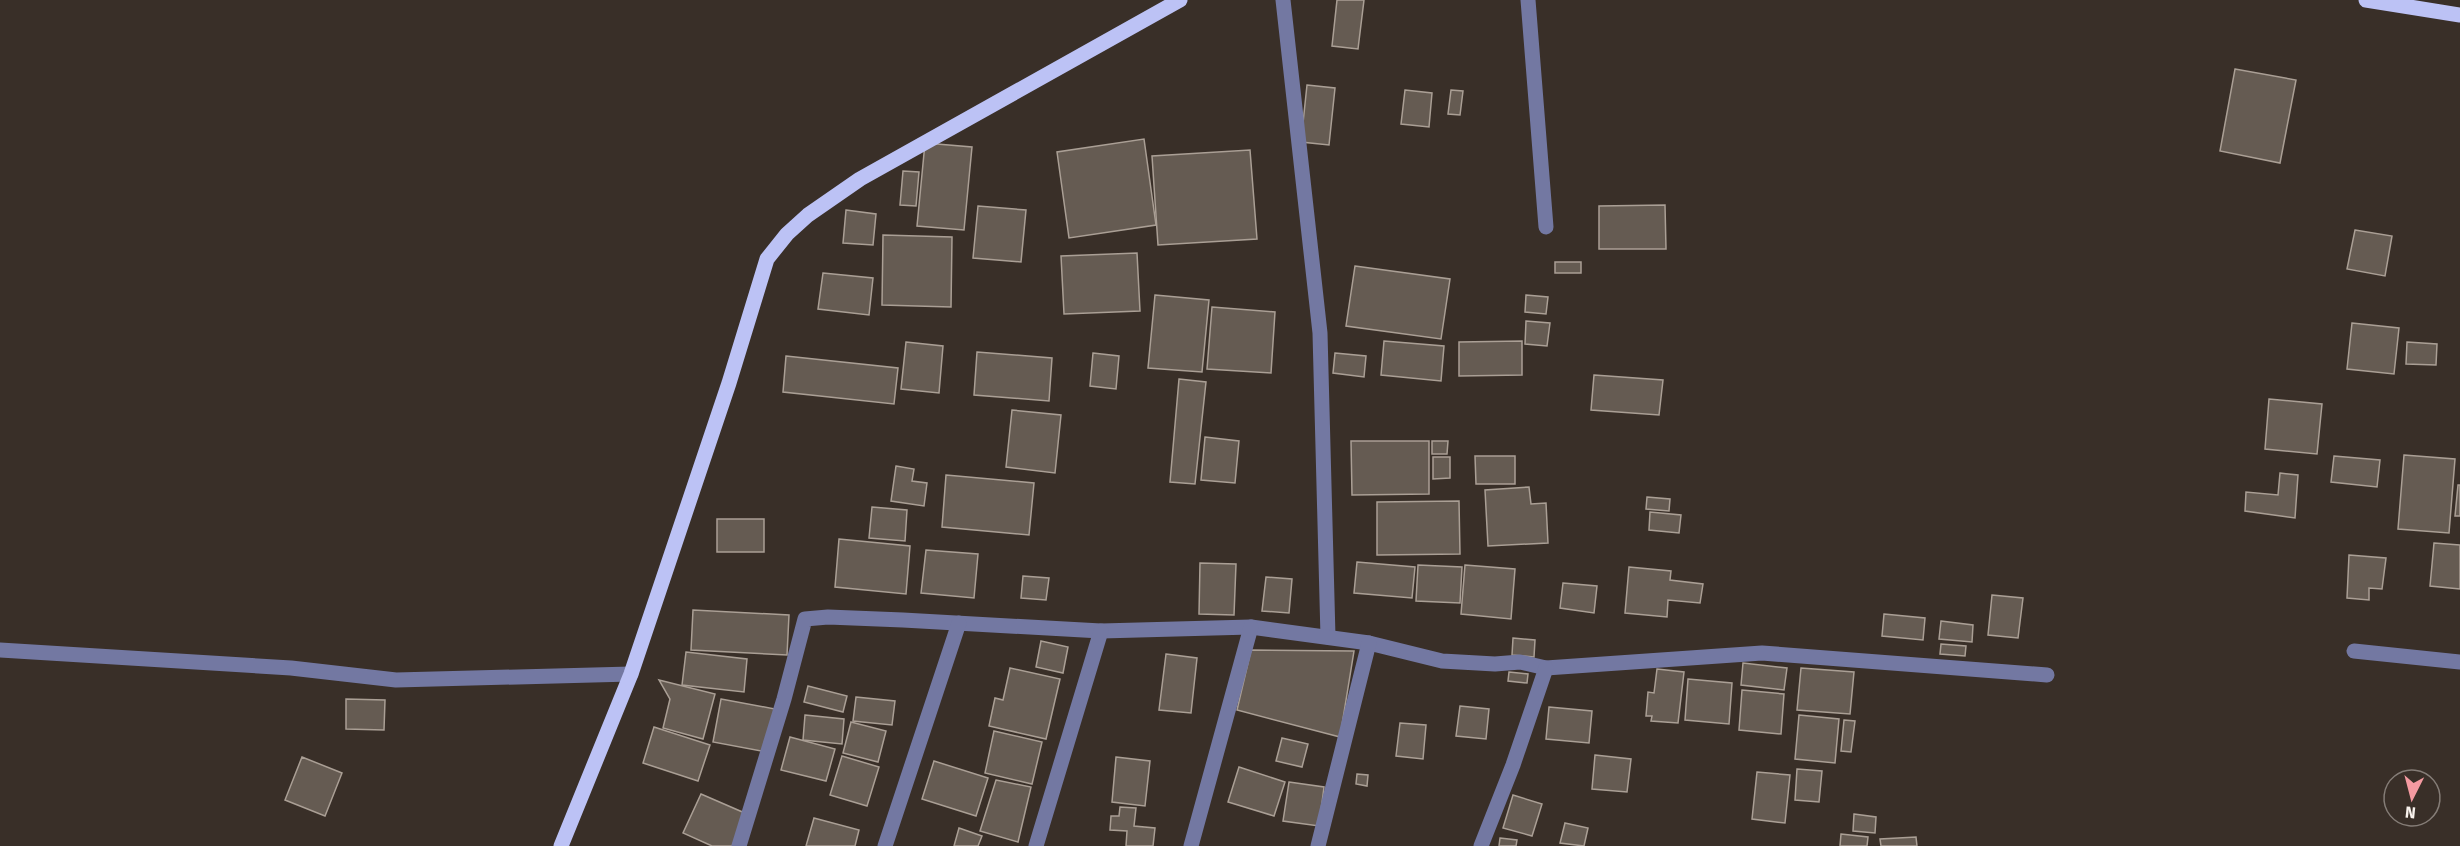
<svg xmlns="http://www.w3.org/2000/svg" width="2460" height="846" font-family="'Fira Sans',sans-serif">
  <rect width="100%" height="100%" fill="#392f28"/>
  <g fill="#655b52" stroke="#aa9f95" stroke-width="1.5">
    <path d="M 1337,0 L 1364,0 L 1358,49 L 1332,46 Z"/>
    <path d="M 2235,69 L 2296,80 L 2280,163 L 2220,151 Z"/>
    <path d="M 1307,85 L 1335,88 L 1329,145 L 1301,142 Z"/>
    <path d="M 1405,90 L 1432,93 L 1429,127 L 1401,124 Z"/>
    <path d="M 1451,90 L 1463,91 L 1460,115 L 1448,114 Z"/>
    <path d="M 1144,139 L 1156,225 L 1069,238 L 1057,152 Z"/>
    <path d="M 925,143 L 972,147 L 964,230 L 917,226 Z"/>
    <path d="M 1250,150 L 1257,239 L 1158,245 L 1152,156 Z"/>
    <path d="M 903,171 L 919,172 L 916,206 L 900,205 Z"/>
    <path d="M 1665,205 L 1666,249 L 1599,249 L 1599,206 Z"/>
    <path d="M 978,206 L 1026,210 L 1021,262 L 973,258 Z"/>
    <path d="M 846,210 L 876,214 L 873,245 L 843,243 Z"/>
    <path d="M 2355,230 L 2392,236 L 2385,276 L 2347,269 Z"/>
    <path d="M 883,235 L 952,237 L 951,307 L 882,305 Z"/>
    <path d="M 1137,253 L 1140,311 L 1064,314 L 1061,256 Z"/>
    <rect x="1555" y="262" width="26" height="11"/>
    <path d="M 1355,266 L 1450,279 L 1441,339 L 1346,326 Z"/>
    <path d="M 823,273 L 873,278 L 869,315 L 818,309 Z"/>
    <path d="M 1155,295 L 1209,300 L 1202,372 L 1148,368 Z"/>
    <path d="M 1526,295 L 1548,297 L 1546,314 L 1525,312 Z"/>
    <path d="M 1212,307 L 1275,312 L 1271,373 L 1207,369 Z"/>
    <path d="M 1526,321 L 1550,323 L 1547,346 L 1525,344 Z"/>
    <path d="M 2352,323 L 2399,328 L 2394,374 L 2347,369 Z"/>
    <path d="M 1384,341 L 1444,346 L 1441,381 L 1381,375 Z"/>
    <path d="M 1522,341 L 1522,375 L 1459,376 L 1459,342 Z"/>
    <path d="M 906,342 L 943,346 L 939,393 L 901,389 Z"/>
    <path d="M 2407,342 L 2437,344 L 2436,365 L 2406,364 Z"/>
    <path d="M 977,352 L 1052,358 L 1049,401 L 974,395 Z"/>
    <path d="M 1093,353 L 1119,356 L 1116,389 L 1090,386 Z"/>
    <path d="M 1335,353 L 1366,356 L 1364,377 L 1333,373 Z"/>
    <path d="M 786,356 L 898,368 L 894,404 L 783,392 Z"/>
    <path d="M 1594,375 L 1663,380 L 1659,415 L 1591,410 Z"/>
    <path d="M 1179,379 L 1206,382 L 1195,484 L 1170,482 Z"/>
    <path d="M 2269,399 L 2322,404 L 2317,454 L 2265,449 Z"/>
    <path d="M 1012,410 L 1061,415 L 1055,473 L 1006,467 Z"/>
    <path d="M 1205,437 L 1239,441 L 1235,483 L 1201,480 Z"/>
    <path d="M 1351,441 L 1429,441 L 1429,494 L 1352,495 Z"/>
    <path d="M 1432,441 L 1448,441 L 1447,454 L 1432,454 Z"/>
    <path d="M 2404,455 L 2455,459 L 2449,533 L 2398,529 Z"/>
    <path d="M 1475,456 L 1515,456 L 1515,484 L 1476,484 Z"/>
    <path d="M 2334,456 L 2380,460 L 2377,487 L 2331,482 Z"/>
    <path d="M 1433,457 L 1450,457 L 1450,478 L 1433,479 Z"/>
    <path d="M 896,466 L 914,469 L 912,481 L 927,483 L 924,506 L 891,501 Z"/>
    <path d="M 2280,473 L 2298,475 L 2295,518 L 2245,511 L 2246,492 L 2278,495 Z"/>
    <path d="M 946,475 L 1034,483 L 1029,535 L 942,527 Z"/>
    <path d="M 2458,485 L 2460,485 L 2460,516 L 2455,516 Z"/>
    <path d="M 1529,487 L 1531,504 L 1546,503 L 1548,543 L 1488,546 L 1485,490 Z"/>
    <path d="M 1647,497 L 1670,499 L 1669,511 L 1646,509 Z"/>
    <path d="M 1459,501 L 1460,554 L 1377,555 L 1377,502 Z"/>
    <path d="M 872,507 L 907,510 L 905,541 L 869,538 Z"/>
    <path d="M 1650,512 L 1681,515 L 1679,533 L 1649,530 Z"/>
    <rect x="717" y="519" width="47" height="33"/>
    <path d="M 839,539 L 910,546 L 906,594 L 835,587 Z"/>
    <path d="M 2434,543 L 2460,545 L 2460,589 L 2430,586 Z"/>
    <path d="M 926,550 L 978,554 L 974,598 L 921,593 Z"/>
    <path d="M 2349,555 L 2386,558 L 2382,589 L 2369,588 L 2369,600 L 2347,598 Z"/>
    <path d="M 1357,562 L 1415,567 L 1412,598 L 1354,593 Z"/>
    <path d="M 1200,563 L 1236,564 L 1234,615 L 1199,614 Z"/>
    <path d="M 1418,565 L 1462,567 L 1460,603 L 1416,601 Z"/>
    <path d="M 1465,565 L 1515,569 L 1511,619 L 1461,614 Z"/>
    <path d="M 1629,567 L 1671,571 L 1670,580 L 1703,584 L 1700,603 L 1668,600 L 1667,617 L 1625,613 Z"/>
    <path d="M 1023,576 L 1049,578 L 1046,600 L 1021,598 Z"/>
    <path d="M 1266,577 L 1292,579 L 1289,613 L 1262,611 Z"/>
    <path d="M 1563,583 L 1597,586 L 1594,613 L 1560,608 Z"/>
    <path d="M 1992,595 L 2023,598 L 2018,638 L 1988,635 Z"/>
    <path d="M 693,610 L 789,615 L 787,655 L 691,650 Z"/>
    <path d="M 1884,614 L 1925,618 L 1923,640 L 1882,636 Z"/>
    <path d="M 1941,621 L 1973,625 L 1972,642 L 1939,639 Z"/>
    <path d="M 1513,638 L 1535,640 L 1534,657 L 1512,655 Z"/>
    <path d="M 1041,641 L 1068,647 L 1063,673 L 1036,667 Z"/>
    <path d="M 1941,644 L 1966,646 L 1965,656 L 1940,654 Z"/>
    <path d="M 1251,650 L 1354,651 L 1340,737 L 1237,710 Z"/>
    <path d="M 686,652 L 747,659 L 744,692 L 682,685 Z"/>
    <path d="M 1166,654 L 1197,658 L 1191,713 L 1159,710 Z"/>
    <path d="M 1743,663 L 1787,668 L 1784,690 L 1741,685 Z"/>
    <path d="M 1010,668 L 1060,679 L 1046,739 L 989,726 L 995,698 L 1003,700 Z"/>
    <path d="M 1801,668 L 1854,672 L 1850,714 L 1797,710 Z"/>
    <path d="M 1657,669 L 1684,672 L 1678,723 L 1651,721 L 1652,716 L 1646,716 L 1648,692 L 1654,693 Z"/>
    <path d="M 1509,672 L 1528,674 L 1527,683 L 1508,681 Z"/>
    <path d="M 1688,679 L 1732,683 L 1729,724 L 1685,720 Z"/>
    <path d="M 659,680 L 715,694 L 703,739 L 663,728 L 670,699 Z"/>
    <path d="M 808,686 L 847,696 L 843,712 L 804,702 Z"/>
    <path d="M 1742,690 L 1784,694 L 1781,734 L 1739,730 Z"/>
    <path d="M 856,697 L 895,701 L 892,725 L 853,721 Z"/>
    <path d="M 346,699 L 385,700 L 384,730 L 346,729 Z"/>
    <path d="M 721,699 L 775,709 L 767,752 L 713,742 Z"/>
    <path d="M 1460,706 L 1489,709 L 1486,739 L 1456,736 Z"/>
    <path d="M 1549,707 L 1592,711 L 1589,743 L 1546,739 Z"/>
    <path d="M 805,715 L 844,719 L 842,744 L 803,740 Z"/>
    <path d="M 1799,715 L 1839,719 L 1835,763 L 1795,759 Z"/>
    <path d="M 1844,720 L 1855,721 L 1851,752 L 1841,751 Z"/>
    <path d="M 851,722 L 886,731 L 878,762 L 843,753 Z"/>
    <path d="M 1400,723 L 1426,725 L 1423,759 L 1396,756 Z"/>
    <path d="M 654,727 L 710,745 L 698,781 L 643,763 Z"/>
    <path d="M 994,731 L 1042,742 L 1032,784 L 985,773 Z"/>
    <path d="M 790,737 L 835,749 L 826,781 L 781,770 Z"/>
    <path d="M 1282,738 L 1308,744 L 1302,767 L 1276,761 Z"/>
    <path d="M 1595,755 L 1631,759 L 1627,792 L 1592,789 Z"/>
    <path d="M 842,756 L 879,767 L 867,806 L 830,795 Z"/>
    <path d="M 302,757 L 342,773 L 325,816 L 285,800 Z"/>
    <path d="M 1116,757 L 1150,761 L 1145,806 L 1112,802 Z"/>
    <path d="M 934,761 L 988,778 L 976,816 L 922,799 Z"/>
    <path d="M 1239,767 L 1285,782 L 1274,816 L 1228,802 Z"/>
    <path d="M 1797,769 L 1822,771 L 1819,802 L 1795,800 Z"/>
    <path d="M 1757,772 L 1790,775 L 1785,823 L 1752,819 Z"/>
    <path d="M 1357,774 L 1368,775 L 1367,786 L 1356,784 Z"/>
    <path d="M 996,780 L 1031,787 L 1018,842 L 980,831 Z"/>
    <path d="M 1289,782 L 1324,787 L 1319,826 L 1283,821 Z"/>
    <path d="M 701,794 L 747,814 L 732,846 L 712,846 L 683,833 Z"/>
    <path d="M 1513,795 L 1542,804 L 1532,836 L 1503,828 Z"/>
    <path d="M 1120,807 L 1136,808 L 1134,826 L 1155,828 L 1153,846 L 1126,846 L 1127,831 L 1110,830 L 1111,816 L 1119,816 Z"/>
    <path d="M 1854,814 L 1876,817 L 1875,833 L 1853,831 Z"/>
    <path d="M 814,818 L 859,830 L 855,846 L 806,846 Z"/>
    <path d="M 1565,823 L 1588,828 L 1584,846 L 1560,843 Z"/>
    <path d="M 959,828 L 982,836 L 978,846 L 954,846 Z"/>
    <path d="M 1841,834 L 1868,837 L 1867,846 L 1840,846 Z"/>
    <path d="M 1916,837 L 1917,846 L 1881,846 L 1880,839 Z"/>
    <path d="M 1500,838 L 1517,840 L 1516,846 L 1499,846 Z"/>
  </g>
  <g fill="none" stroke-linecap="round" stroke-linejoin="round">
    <g stroke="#7378a2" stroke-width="15">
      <path d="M 1283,0 L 1320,333 L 1328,637"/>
      <path d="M 1528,0 L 1546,227"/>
      <path d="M 0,650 L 291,668 L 396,680 L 631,674"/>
      <path d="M 2354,651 L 2460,662"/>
      <path d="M 739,846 L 784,699 L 805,619 L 828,617 L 903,620 L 1101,631 L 1251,627 L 1369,643 L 1442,661 L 1495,664 L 1520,662 L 1546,668 L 1762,653 L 2047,675"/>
      <path d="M 885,846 L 959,623"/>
      <path d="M 1036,846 L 1101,631"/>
      <path d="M 1191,846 L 1251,627"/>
      <path d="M 1318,846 L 1369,643"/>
      <path d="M 1481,846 L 1513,765 L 1546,668"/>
    </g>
    <g stroke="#bcc2f5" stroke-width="15">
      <path d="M 2366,0 L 2460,15"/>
      <path d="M 561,846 L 631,674 L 729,383 L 767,259 L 787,234 L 808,215 L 860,179 L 1180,0"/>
    </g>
  </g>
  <g transform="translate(2412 798) rotate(186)"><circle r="28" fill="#392f28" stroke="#857d77" stroke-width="1.5"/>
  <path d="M0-4.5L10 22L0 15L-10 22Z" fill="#f49aa1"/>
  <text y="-9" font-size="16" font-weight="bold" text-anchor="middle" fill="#f8f2ed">N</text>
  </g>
</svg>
